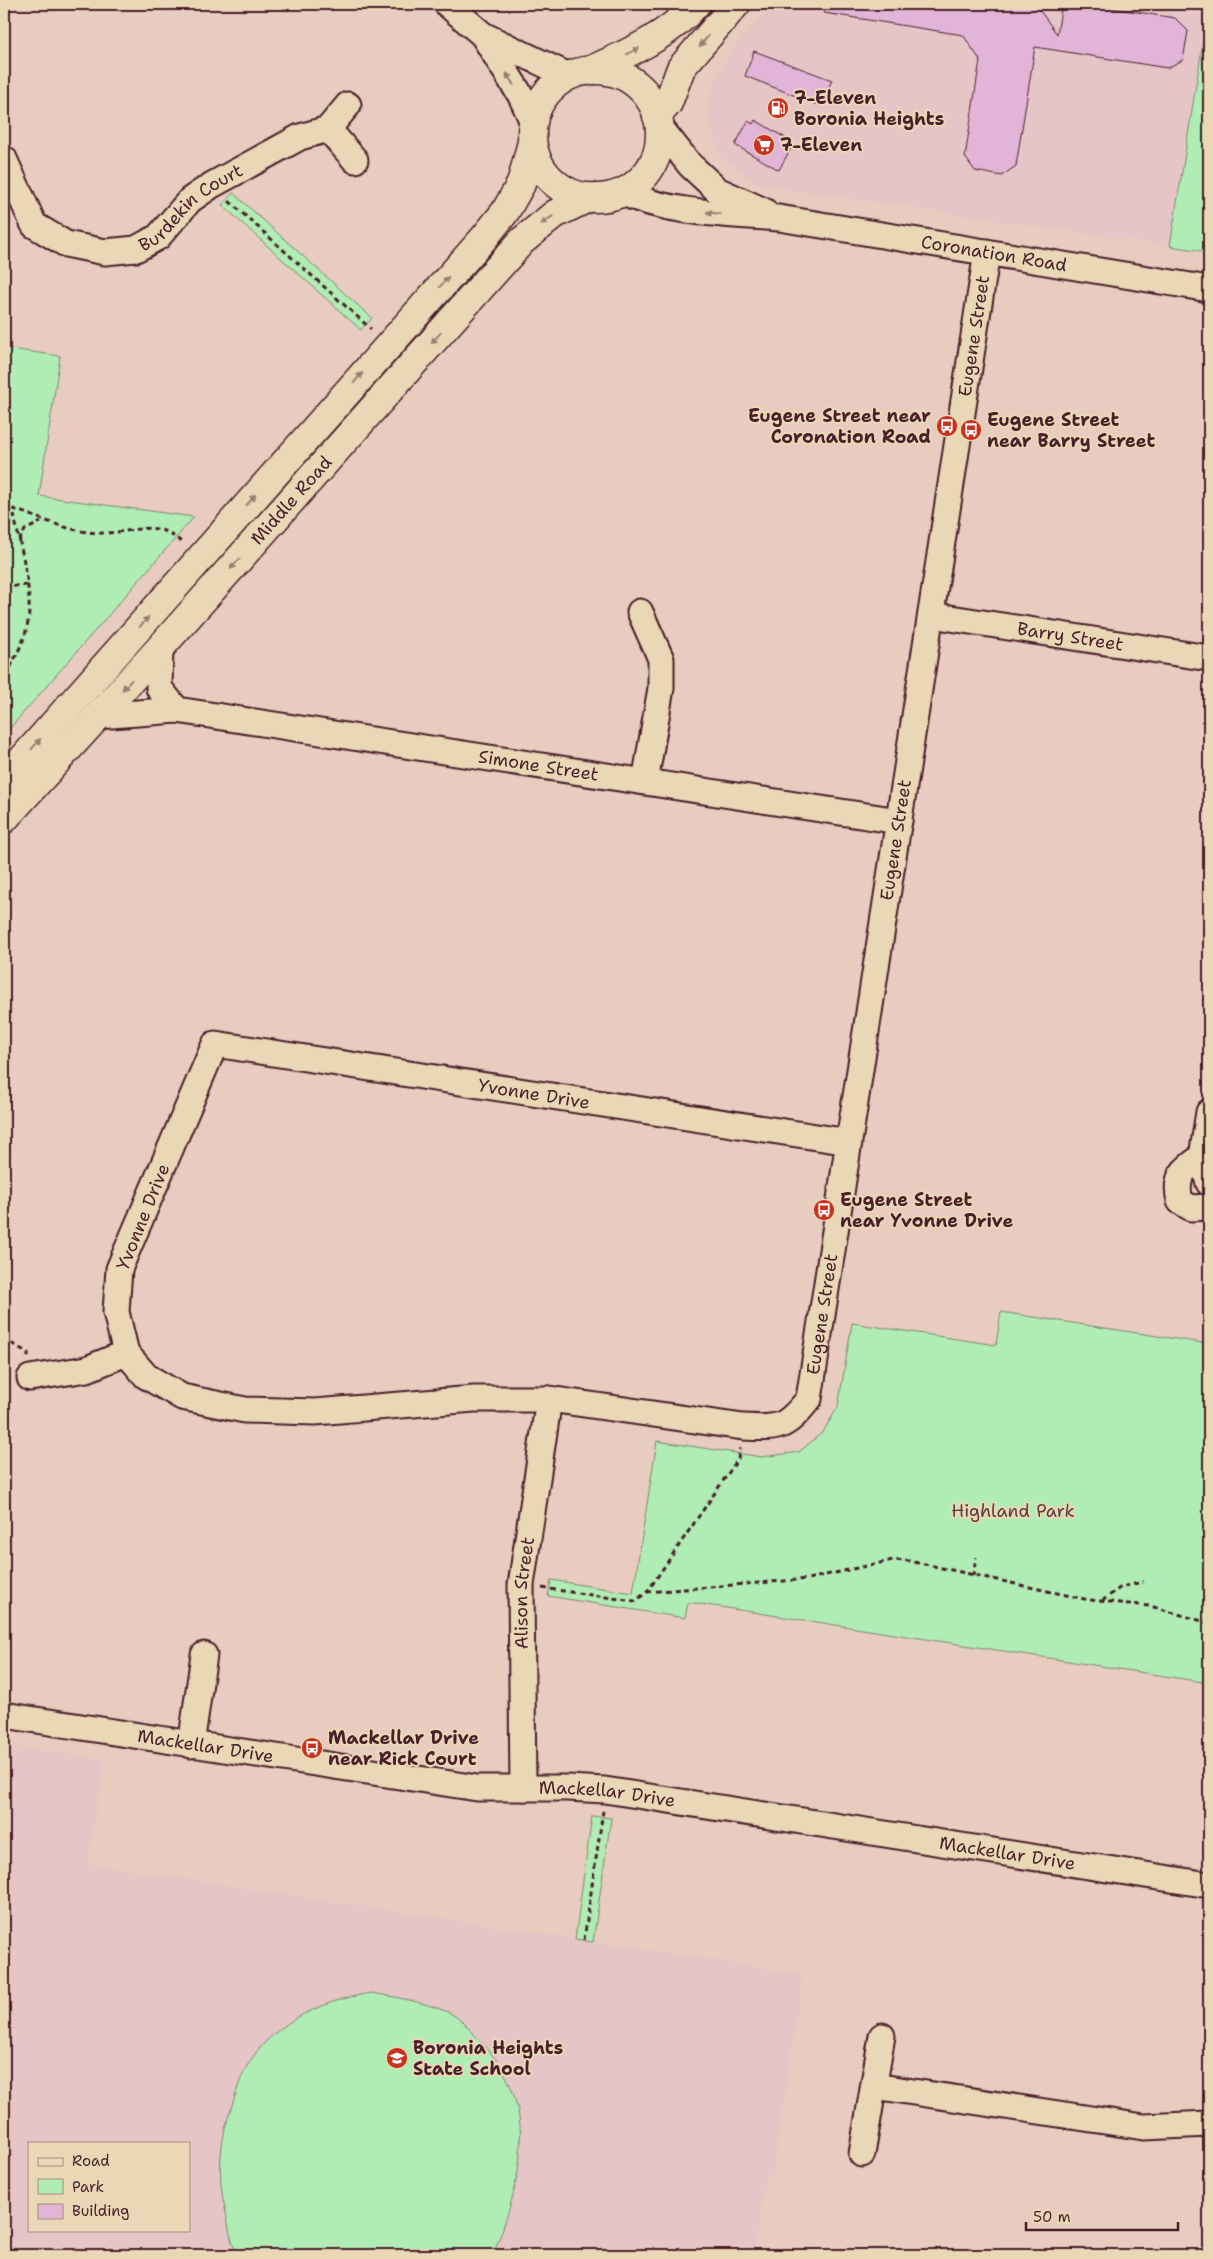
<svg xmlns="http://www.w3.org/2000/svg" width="1213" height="2259" font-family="'Shantell Sans',sans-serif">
  <rect width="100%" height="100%" fill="#e7ccbf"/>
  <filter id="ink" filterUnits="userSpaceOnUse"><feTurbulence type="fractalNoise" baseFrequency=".02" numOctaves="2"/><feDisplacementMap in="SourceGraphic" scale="10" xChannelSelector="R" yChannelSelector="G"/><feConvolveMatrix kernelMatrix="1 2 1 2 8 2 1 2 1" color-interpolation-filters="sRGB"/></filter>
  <g filter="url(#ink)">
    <g fill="#e6c5c6" fill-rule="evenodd">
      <path d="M 774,4 L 841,4 L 852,17 L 963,35 L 980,60 L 965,157 L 975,171 L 1002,176 L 1016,165 L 1040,12 L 1035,4 L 1062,4 L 1054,49 L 1187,31 L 1175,18 L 1086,4 L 1209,4 L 1170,246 L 759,185 L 719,155 L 707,113 L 714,82 L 735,46 Z"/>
      <path d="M 4,1745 L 104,1760 L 88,1864 L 803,1974 L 772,2176 L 766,2175 L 753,2255 L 4,2255 ZM 29,2143 L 189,2143 L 189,2230 L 29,2230 Z"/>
    </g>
    <g fill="#afedb4" stroke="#7c8670">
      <path d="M 1209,5 L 1209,252 L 1170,246 Z"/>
      <path d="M 233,193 L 372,318 L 361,330 L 222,205 Z"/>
      <path d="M 4,348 L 60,356 L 39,496 L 194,517 L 4,735 Z"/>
      <path d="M 1001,1312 L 1209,1344 L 1209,1683 L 688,1602 L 685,1618 L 548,1596 L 551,1580 L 633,1593 L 657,1441 L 762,1457 L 799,1452 L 823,1432 L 838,1407 L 852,1323 L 996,1345 Z"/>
      <path d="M 592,1816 L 611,1818 L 593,1942 L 575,1939 Z"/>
      <path d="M 371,1993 C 397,1997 423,2002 448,2012 C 461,2018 472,2033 482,2043 C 542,2106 521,2183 493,2255 L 238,2255 C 229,2240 229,2225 225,2208 C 217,2175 220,2140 231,2108 C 235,2097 238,2086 242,2076 C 265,2025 320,2001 371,1993 Z"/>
    </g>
    <g fill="#e2b4d7" stroke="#4a1f2b">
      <path d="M 825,4 L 1035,4 L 1057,34 L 1062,4 L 1086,4 L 1175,18 L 1188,31 L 1183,60 L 1167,68 L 1035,47 L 1016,166 L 1002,176 L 975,171 L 965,157 L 980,60 L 963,35 L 824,13 Z"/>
      <path d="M 754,51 L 832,80 L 821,106 L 745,76 Z"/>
      <path d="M 755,120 L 789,140 L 788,143 L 792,146 L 779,170 L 735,145 L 748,121 L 753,124 Z"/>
    </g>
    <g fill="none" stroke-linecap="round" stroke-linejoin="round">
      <g stroke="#4a1f2b" stroke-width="29">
        <g id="minor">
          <path d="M 447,4 L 483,35 L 521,96 L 533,122"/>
          <path d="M 483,35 L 569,76"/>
          <path d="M 659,126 L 690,165 L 717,190 L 764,211"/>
          <path d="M 328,129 L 355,160"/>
          <path id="s1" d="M 4,159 L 34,225 L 66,244 L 105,252 L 136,249 L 158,237 L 190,200 L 212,185 L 300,137 L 328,129 L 348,105"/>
          <path id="s2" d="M 621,192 C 669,214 727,214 779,218 L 1209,289"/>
          <path d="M 640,612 L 661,659 L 661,688 L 645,782"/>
          <path id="s3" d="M 931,615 L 1209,658"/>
          <path d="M 160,648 L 159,688 L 177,710"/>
          <path id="s4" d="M 98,716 L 177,710 L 899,821"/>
          <path d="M 1209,1112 L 1202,1157 L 1209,1183"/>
          <path id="s5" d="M 849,1142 L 215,1044 L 119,1269 L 116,1312 L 126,1353 L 146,1376 L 182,1397 L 245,1410 L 315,1412 L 474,1399 L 549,1399 L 743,1427 C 781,1429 785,1428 809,1399 L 987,252"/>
          <path d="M 1202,1157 C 1183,1169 1174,1177 1180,1201 L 1191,1208 L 1209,1207"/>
          <path d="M 30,1378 L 87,1369 L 126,1353"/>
          <path id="s6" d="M 4,1715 L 477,1788 L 567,1788 L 605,1790 L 1209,1885"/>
          <path d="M 191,1745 L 204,1655"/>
          <path id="s7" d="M 523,1788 L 521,1585 L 549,1399"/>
          <path d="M 874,2086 L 1144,2127 L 1209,2124"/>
          <path d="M 862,2154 L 882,2036"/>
        </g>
      </g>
      <g stroke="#4a1f2b" stroke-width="31">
        <g id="major">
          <circle cx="596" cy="134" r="64"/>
          <path d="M 589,71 C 627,54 669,36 696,4"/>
          <path d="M 657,116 L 668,103 L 681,68 L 736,4"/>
          <path d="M 4,780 L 484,238 L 505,212 L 521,184 L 532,142"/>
          <path id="s8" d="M 4,819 L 160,648 L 522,241 L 555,214 L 590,197"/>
        </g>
      </g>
      <g stroke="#4a1f2b" stroke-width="3" stroke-dasharray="5 4" stroke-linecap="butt">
        <path d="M 229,201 L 371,329"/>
        <path d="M 4,506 C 38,516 67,533 104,533 C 135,533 154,518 181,542"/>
        <path d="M 19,541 L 25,530 L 41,522"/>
        <path d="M 4,587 L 27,585"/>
        <path d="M 4,684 C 9,666 21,650 26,631 C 36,595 19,545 13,509"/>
        <path d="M 4,1339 L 28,1353 L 28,1358"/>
        <path d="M 973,1576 L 976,1557"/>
        <path d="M 542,1588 L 635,1601 L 647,1592 L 738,1459 L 740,1448"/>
        <path d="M 647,1592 L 808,1579 L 893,1560 L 910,1561 L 1089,1600 L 1150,1606 L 1209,1623"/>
        <path d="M 1102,1601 L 1121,1587 L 1143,1582"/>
        <path d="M 584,1940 L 603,1811"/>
      </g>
      <use href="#minor" stroke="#e9d7b5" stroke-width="25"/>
      <use href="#major" stroke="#e9d7b5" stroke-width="28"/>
    </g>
    <defs><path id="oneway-solid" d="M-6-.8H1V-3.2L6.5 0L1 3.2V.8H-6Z" transform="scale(1.25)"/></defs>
    <g fill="#9a7b70">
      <use href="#oneway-solid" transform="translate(704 41) rotate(130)"/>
      <use href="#oneway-solid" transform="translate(633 51) rotate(-28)"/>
      <use href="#oneway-solid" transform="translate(510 79) rotate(-122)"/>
      <use href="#oneway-solid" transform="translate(713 213) rotate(-173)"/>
      <use href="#oneway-solid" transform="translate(547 220) rotate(146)"/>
      <use href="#oneway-solid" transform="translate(444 282) rotate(-48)"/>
      <use href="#oneway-solid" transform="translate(436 338) rotate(132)"/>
      <use href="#oneway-solid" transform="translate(358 378) rotate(-49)"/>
      <use href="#oneway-solid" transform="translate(251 500) rotate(-49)"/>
      <use href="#oneway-solid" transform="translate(235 564) rotate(132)"/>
      <use href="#oneway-solid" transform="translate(144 622) rotate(-49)"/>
      <use href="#oneway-solid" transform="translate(127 685) rotate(132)"/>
      <use href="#oneway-solid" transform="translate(36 744) rotate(-49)"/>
    </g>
  </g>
  <defs>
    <g id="fuel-disc" transform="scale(1.125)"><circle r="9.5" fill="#c8321e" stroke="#e9d7b5"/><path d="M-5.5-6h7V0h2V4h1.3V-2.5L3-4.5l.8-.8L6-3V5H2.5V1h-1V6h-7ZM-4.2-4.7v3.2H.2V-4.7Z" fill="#fff"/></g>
    <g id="supermarket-disc" transform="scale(1.125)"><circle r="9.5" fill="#c8321e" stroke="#e9d7b5"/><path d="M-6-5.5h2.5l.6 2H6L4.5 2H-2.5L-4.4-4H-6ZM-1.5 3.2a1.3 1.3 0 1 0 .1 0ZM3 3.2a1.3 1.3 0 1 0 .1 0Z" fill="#fff"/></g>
    <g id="bus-disc" transform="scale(1.125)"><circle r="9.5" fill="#c8321e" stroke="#e9d7b5"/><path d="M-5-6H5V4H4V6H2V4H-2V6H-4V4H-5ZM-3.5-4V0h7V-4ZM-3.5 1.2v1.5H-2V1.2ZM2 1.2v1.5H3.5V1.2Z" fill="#fff"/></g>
    <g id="school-disc" transform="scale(1.125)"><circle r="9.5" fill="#c8321e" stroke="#e9d7b5"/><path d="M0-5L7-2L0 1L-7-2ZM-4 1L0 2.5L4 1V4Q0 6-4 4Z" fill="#fff"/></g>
  </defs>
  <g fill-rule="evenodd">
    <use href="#fuel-disc" x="778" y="108"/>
    <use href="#supermarket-disc" x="764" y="145"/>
    <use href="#bus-disc" x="947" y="426"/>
    <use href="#bus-disc" x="971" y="430"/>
    <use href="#bus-disc" x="824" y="1210"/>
    <use href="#bus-disc" x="312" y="1748"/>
    <use href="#school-disc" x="397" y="2058"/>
  </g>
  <g text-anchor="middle" stroke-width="4" stroke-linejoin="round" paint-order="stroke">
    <g font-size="18" font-weight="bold" fill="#4a1f2b" stroke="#e9d7b5" text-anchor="start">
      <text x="794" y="104">7-Eleven<tspan x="794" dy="21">Boronia Heights</tspan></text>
      <text x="780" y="151">7-Eleven</text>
      <text x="931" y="422" text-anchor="end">Eugene Street near<tspan x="931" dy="21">Coronation Road</tspan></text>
      <text x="987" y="426">Eugene Street<tspan x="987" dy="21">near Barry Street</tspan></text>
      <text x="840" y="1206">Eugene Street<tspan x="840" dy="21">near Yvonne Drive</tspan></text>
      <text x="328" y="1744">Mackellar Drive<tspan x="328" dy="21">near Rick Court</tspan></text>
      <text x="413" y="2054">Boronia Heights<tspan x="413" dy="21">State School</tspan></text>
    </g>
    <g font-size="18" fill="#4a1f2b" stroke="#e9d7b5">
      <text dy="6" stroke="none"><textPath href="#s1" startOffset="250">Burdekin Court</textPath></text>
      <text dy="6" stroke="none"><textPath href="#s2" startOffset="379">Coronation Road</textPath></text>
      <text dy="6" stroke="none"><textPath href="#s5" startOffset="2761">Eugene Street</textPath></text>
      <text dy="6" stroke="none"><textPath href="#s8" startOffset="429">Middle Road</textPath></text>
      <text dy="6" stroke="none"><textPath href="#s3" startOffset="141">Barry Street</textPath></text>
      <text dy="6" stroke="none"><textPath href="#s4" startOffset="445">Simone Street</textPath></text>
      <text dy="6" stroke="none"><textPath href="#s5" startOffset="2251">Eugene Street</textPath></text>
      <text transform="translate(534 1094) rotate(9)" y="6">Yvonne Drive</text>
      <text transform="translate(143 1217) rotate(-68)" y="6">Yvonne Drive</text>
      <text dy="6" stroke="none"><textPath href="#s5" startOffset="1771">Eugene Street</textPath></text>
      <text dy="6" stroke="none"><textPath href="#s7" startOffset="195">Alison Street</textPath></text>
      <text dy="6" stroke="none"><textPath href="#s6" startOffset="204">Mackellar Drive</textPath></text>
      <text dy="6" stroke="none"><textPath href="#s6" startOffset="609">Mackellar Drive</textPath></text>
      <text dy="6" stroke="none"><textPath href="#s6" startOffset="1014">Mackellar Drive</textPath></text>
    </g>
    <g font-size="18" fill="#593e40" stroke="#e9d7b5">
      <text x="1013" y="1517">Highland Park</text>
    </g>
  </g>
  <rect width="1213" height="2259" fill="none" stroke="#e9d7b5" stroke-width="20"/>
  <rect x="10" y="10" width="1193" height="2239" fill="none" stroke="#4a1f2b" stroke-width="2" filter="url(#ink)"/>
  <rect x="28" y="2142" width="162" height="90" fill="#e9d7b5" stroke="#a98d7e"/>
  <rect x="38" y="2158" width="25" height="8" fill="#e9d7b5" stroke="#a98d7e"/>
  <text x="72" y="2166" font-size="15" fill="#4a1f2b">Road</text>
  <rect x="38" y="2179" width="25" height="15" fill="#afedb4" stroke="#a98d7e"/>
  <text x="72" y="2192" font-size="15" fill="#4a1f2b">Park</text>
  <rect x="38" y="2204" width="25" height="15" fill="#e2b4d7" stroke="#a98d7e"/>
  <text x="72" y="2216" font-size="15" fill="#4a1f2b">Building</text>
  <path d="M1026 2222v8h152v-8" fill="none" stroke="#4a1f2b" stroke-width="2.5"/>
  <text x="1033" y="2222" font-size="15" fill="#4a1f2b" stroke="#e9d7b5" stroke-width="4" paint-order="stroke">50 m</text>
</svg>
